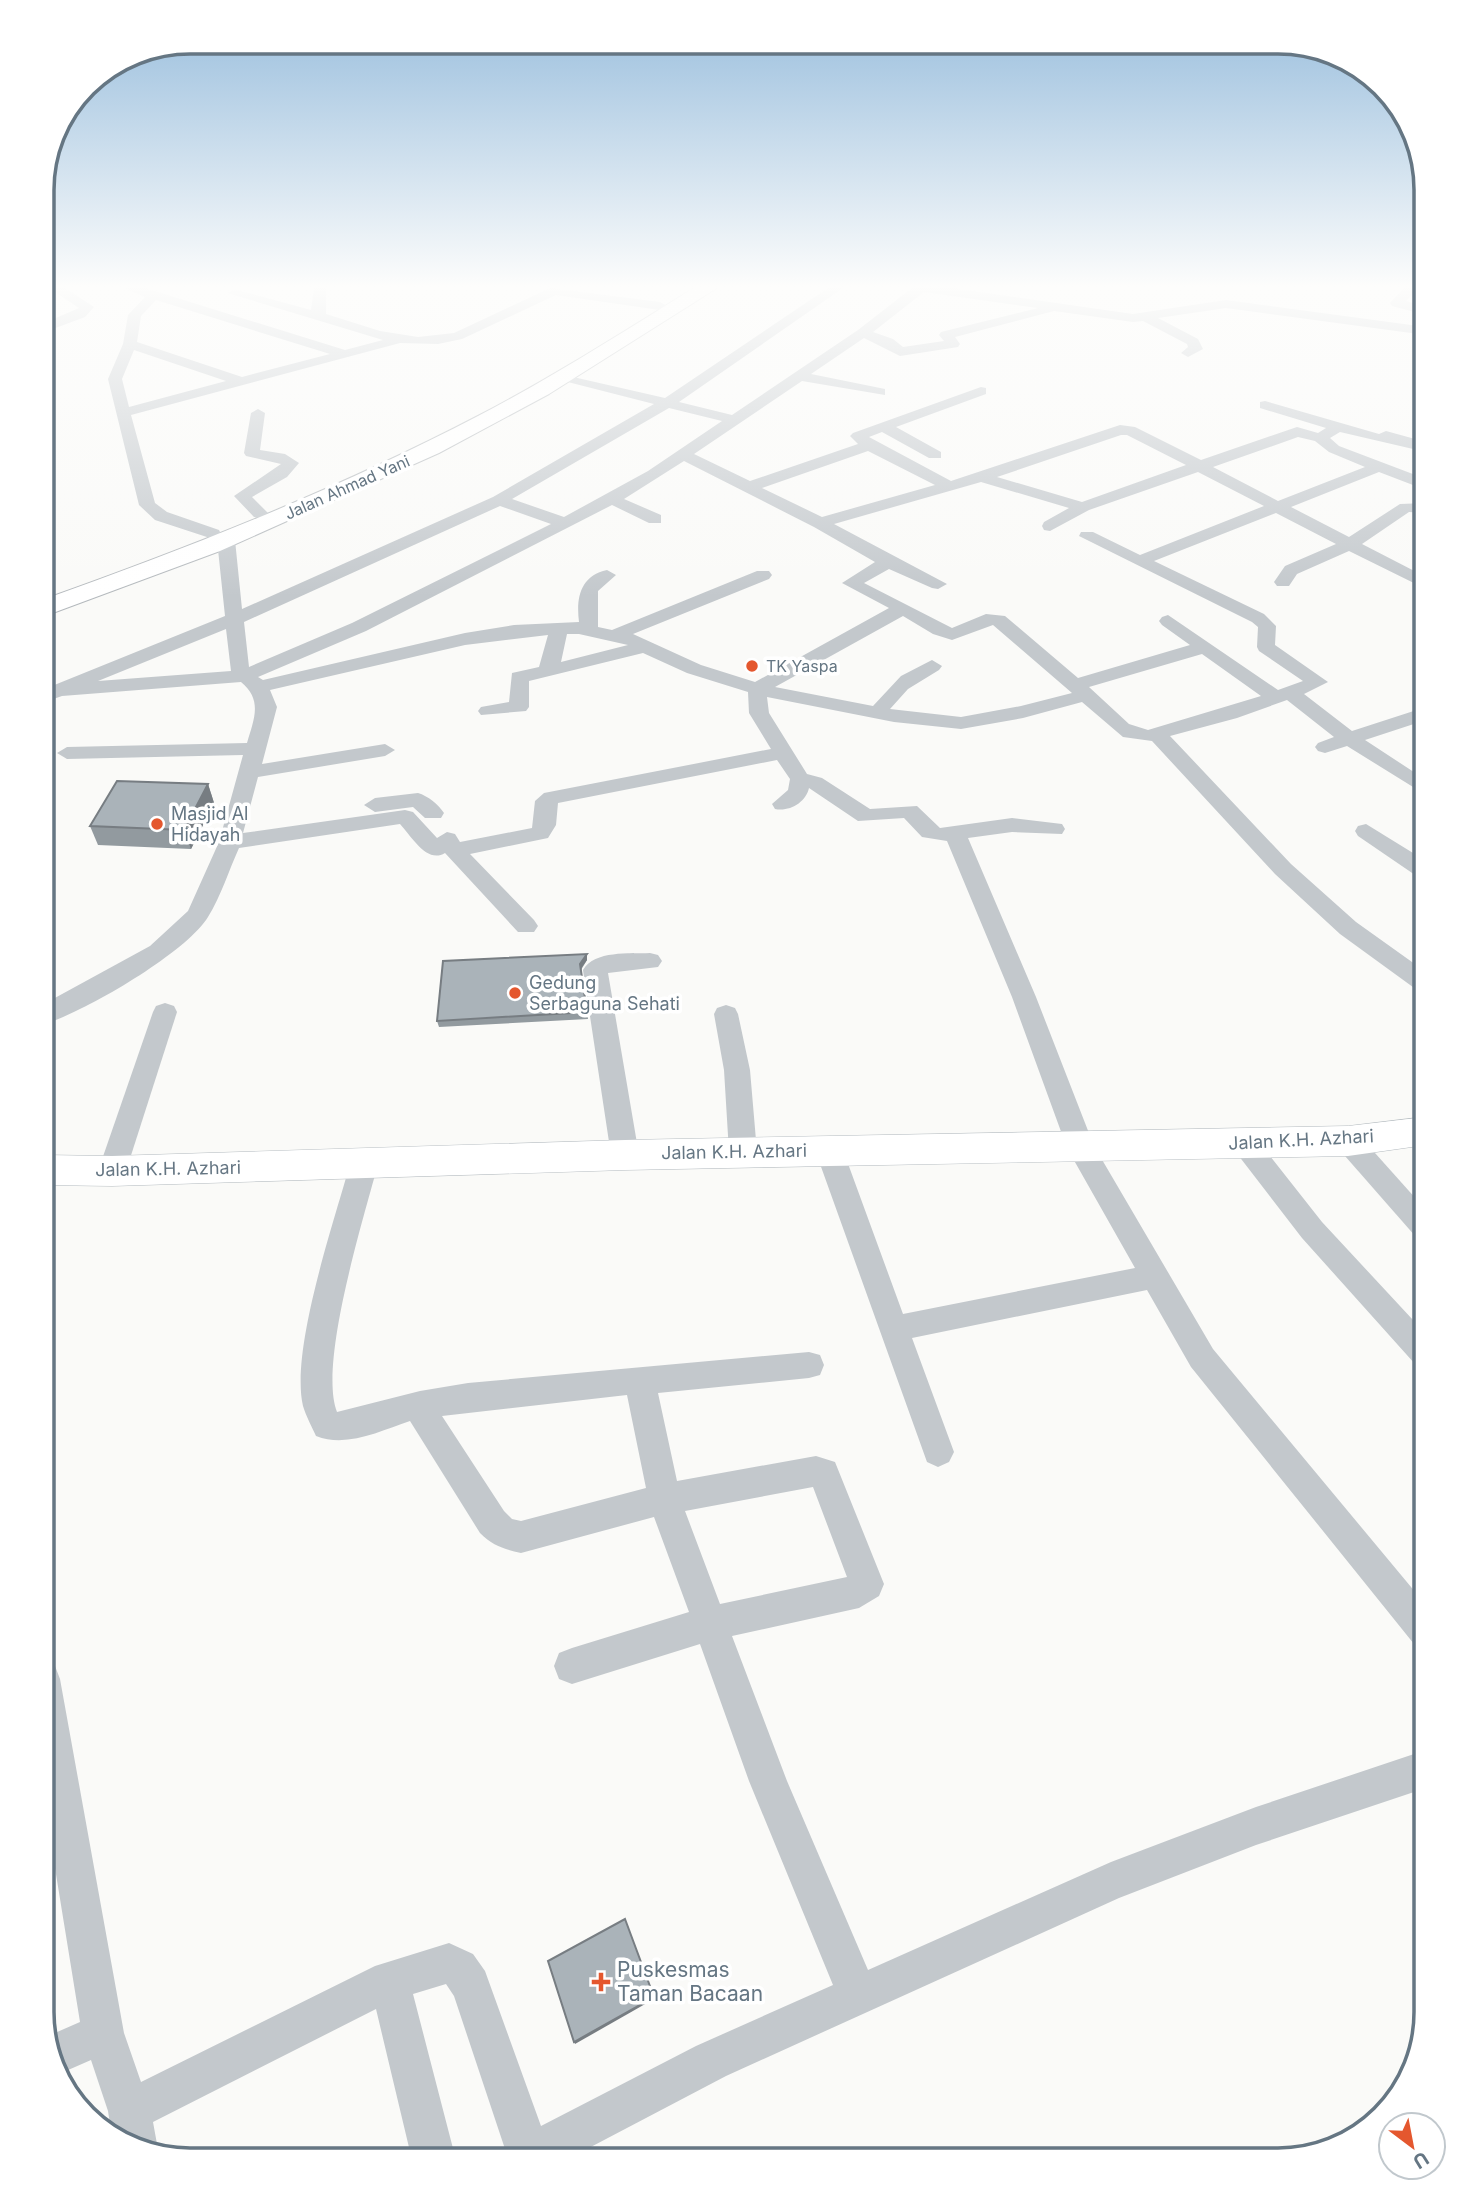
<svg xmlns="http://www.w3.org/2000/svg" width="1468" height="2202" font-family="Inter,sans-serif">
  <rect width="100%" height="100%" fill="#fafaf8"/>
  <g fill="none" stroke-linecap="round" stroke-linejoin="round">
    <g stroke="#b3babf" stroke-width="1">
      <path id="secondary" d="M 1426,1117 L 1426,1145 L 1348,1156 L 625,1170 L 112,1186 L 42,1185 L 42,1155 L 112,1156 L 625,1140 L 1348,1126 Z"/>
    </g>
    <g stroke="#b4b9bd" stroke-width="2">
      <path id="highway" d="M 694,288 L 717,288 L 549,394 L 439,453 L 220,551 L 42,617 L 42,600 C 191,547 338,489 478,416 C 553,377 623,332 694,288 Z"/>
    </g>
    <g fill="#c3c8cc" fill-rule="evenodd">
      <path d="M 49,288 L 65,288 L 94,307 L 85,317 L 42,333 L 42,324 L 79,308 Z"/>
      <path d="M 124,288 L 145,288 L 345,350 L 383,340 L 228,293 L 234,289 L 311,310 L 314,288 L 326,288 L 326,314 L 380,331 L 418,337 L 454,333 L 550,288 L 660,302 L 667,306 L 660,310 L 556,295 L 462,339 L 438,344 L 400,343 L 131,415 L 155,503 L 167,512 L 219,530 L 221,534 L 213,539 L 155,520 L 139,505 L 108,379 L 123,344 L 128,315 L 145,297 ZM 156,300 L 330,354 L 242,377 L 137,342 L 141,316 ZM 134,350 L 226,381 L 129,407 L 122,379 Z"/>
      <path d="M 828,288 L 843,288 L 679,402 L 732,415 L 858,330 L 912,288 L 952,288 L 1133,314 L 1226,300 L 1426,327 L 1426,335 L 1226,308 L 1158,318 L 1198,339 L 1203,349 L 1188,357 L 1181,353 L 1188,347 L 1187,344 L 1143,321 L 1133,322 L 1054,311 L 955,337 L 960,344 L 958,347 L 900,356 L 864,338 L 811,374 L 885,389 L 885,395 L 802,381 L 694,454 L 750,481 L 858,444 L 850,436 L 853,433 L 981,387 L 986,388 L 986,394 L 896,427 L 941,452 L 941,458 L 929,458 L 882,432 L 869,437 L 951,481 L 1120,425 L 1135,427 L 1201,460 L 1297,427 L 1318,433 L 1326,428 L 1260,408 L 1260,402 L 1265,401 L 1379,434 L 1386,431 L 1426,442 L 1426,452 L 1340,432 L 1330,438 L 1339,446 L 1426,479 L 1426,490 L 1379,472 L 1291,507 L 1349,537 L 1400,504 L 1426,503 L 1426,513 L 1409,512 L 1362,544 L 1426,577 L 1426,589 L 1349,551 L 1297,574 L 1289,586 L 1277,586 L 1274,582 L 1285,566 L 1336,544 L 1276,513 L 1154,561 L 1264,614 L 1276,626 L 1275,645 L 1328,682 L 1304,694 L 1352,731 L 1426,707 L 1426,720 L 1365,740 L 1426,780 L 1426,795 L 1347,746 L 1325,753 L 1318,751 L 1315,747 L 1318,743 L 1334,737 L 1287,700 L 1237,718 L 1170,736 L 1291,864 L 1356,922 L 1426,972 L 1426,993 L 1417,990 L 1340,934 L 1275,874 L 1152,741 L 1123,737 L 1082,702 L 1023,718 L 961,729 L 894,722 L 767,697 L 769,713 L 807,774 L 822,778 L 870,809 L 917,806 L 940,828 L 1012,818 L 1062,824 L 1065,829 L 1062,834 L 1012,832 L 968,838 L 1036,997 L 1094,1146 L 1213,1349 L 1426,1605 L 1426,1650 L 1414,1644 L 1191,1367 L 1147,1290 L 912,1338 L 954,1452 L 949,1462 L 938,1467 L 927,1462 L 815,1150 L 819,1143 L 829,1139 L 839,1143 L 843,1150 L 903,1314 L 1135,1268 L 1067,1148 L 1012,997 L 947,841 L 922,837 L 904,818 L 858,821 L 809,788 C 806,802 790,812 775,809 L 772,804 L 788,790 L 790,779 L 777,760 L 558,803 L 556,825 L 548,838 L 470,854 L 534,920 L 538,926 L 534,932 L 518,932 L 445,853 C 427,864 412,837 400,824 L 239,848 C 229,870 221,896 208,917 C 186,953 83,1013 42,1025 L 42,1005 L 150,946 L 188,911 L 219,842 L 243,755 L 67,759 L 57,753 L 67,747 L 247,743 C 254,719 263,700 241,682 L 62,696 L 42,703 L 42,690 L 225,616 L 217,540 L 220,536 L 226,535 L 235,540 L 242,609 L 493,497 L 654,404 L 560,380 L 560,374 L 665,398 ZM 924,292 L 1038,308 L 941,332 L 939,335 L 944,341 L 903,347 L 893,339 L 873,332 ZM 669,408 L 722,421 L 648,471 L 564,517 L 512,499 ZM 1121,435 L 1127,435 L 1186,465 L 1082,502 L 997,477 ZM 1298,437 L 1315,441 L 1329,452 L 1365,467 L 1278,501 L 1213,467 ZM 868,451 L 935,485 L 822,517 L 762,488 ZM 684,461 L 814,527 L 875,562 L 842,583 L 889,608 L 755,682 L 701,665 L 633,634 L 769,579 L 772,575 L 769,571 L 757,571 L 612,630 L 598,627 L 598,591 L 616,575 L 607,570 C 580,576 576,598 579,622 L 514,625 L 465,633 L 263,680 L 258,677 L 366,631 L 612,505 L 649,523 L 661,523 L 661,515 L 624,499 ZM 1198,472 L 1264,506 L 1140,555 L 1093,532 L 1081,532 L 1079,536 L 1252,622 L 1258,627 L 1257,647 L 1259,651 L 1303,681 L 1278,690 L 1168,615 L 1162,617 L 1159,621 L 1162,625 L 1190,645 L 1078,678 L 1005,616 L 986,614 L 952,628 L 864,583 L 889,569 L 932,588 L 938,589 L 947,584 L 834,524 L 981,482 L 1069,508 L 1044,522 L 1042,526 L 1044,530 L 1050,531 L 1089,510 ZM 500,506 L 551,524 L 352,623 L 249,667 L 244,622 ZM 903,616 L 933,634 L 952,640 L 993,625 L 1072,693 L 1021,706 L 961,717 L 890,709 L 908,689 L 939,670 L 942,666 L 932,660 L 901,676 L 873,706 L 775,687 ZM 226,629 L 231,671 L 98,681 ZM 567,634 L 579,634 L 628,645 L 561,662 ZM 548,635 L 539,667 L 512,673 L 509,702 L 481,707 L 478,711 L 481,715 L 526,711 L 529,707 L 529,681 L 643,653 L 687,673 L 748,692 L 749,713 L 771,749 L 544,793 L 535,801 L 532,828 L 460,842 L 455,834 L 447,832 L 437,838 L 413,812 L 405,810 L 243,833 L 258,777 L 385,756 L 395,750 L 385,744 L 262,764 L 277,707 L 270,690 L 465,645 ZM 1202,654 L 1261,696 L 1148,730 L 1129,724 L 1089,687 Z"/>
      <path d="M 1404,288 L 1418,288 L 1406,301 L 1426,307 L 1426,315 L 1392,306 L 1390,303 Z"/>
      <path d="M 258,409 L 265,413 L 260,450 L 285,454 L 299,463 L 287,477 L 252,497 L 268,513 L 260,518 L 254,517 L 234,496 L 281,464 L 246,456 L 244,453 L 251,413 Z"/>
      <path d="M 418,793 C 428,796 438,804 444,813 L 441,818 L 425,818 L 413,807 L 375,812 L 364,805 L 375,798 Z"/>
      <path d="M 1366,824 L 1426,861 L 1426,879 L 1418,877 L 1358,836 L 1355,831 L 1358,826 Z"/>
      <path d="M 650,953 L 658,955 L 662,961 L 658,967 L 608,973 L 639,1155 L 635,1162 L 625,1166 L 615,1162 L 611,1155 L 583,970 C 595,950 629,954 650,953 Z"/>
      <path d="M 165,1003 L 174,1006 L 177,1012 L 126,1171 L 122,1179 L 112,1182 L 102,1179 L 98,1171 L 153,1012 L 156,1006 Z"/>
      <path d="M 726,1005 L 735,1008 L 738,1014 L 750,1070 L 757,1152 L 753,1159 L 743,1163 L 733,1159 L 729,1152 L 724,1070 L 714,1014 L 717,1008 Z"/>
      <path d="M 1348,1131 L 1358,1134 L 1426,1210 L 1426,1241 L 1416,1237 L 1338,1148 L 1335,1141 L 1338,1134 Z"/>
      <path d="M 1245,1134 L 1255,1137 L 1322,1222 L 1426,1334 L 1426,1368 L 1415,1364 L 1302,1238 L 1235,1151 L 1232,1144 L 1235,1137 Z"/>
      <path d="M 364,1153 L 374,1156 L 378,1164 C 364,1217 318,1364 337,1412 L 420,1391 L 468,1383 L 809,1352 L 820,1355 L 824,1365 L 820,1375 L 809,1378 L 658,1393 L 677,1481 L 816,1456 L 835,1462 L 884,1584 L 879,1596 L 859,1608 L 732,1636 L 787,1781 L 868,1970 L 1111,1862 L 1256,1807 L 1426,1750 L 1426,1788 L 1256,1845 L 1119,1898 L 726,2076 L 566,2160 L 513,2160 L 506,2152 L 454,1996 L 446,1984 L 413,1994 L 456,2160 L 412,2160 L 376,2009 L 153,2122 L 157,2144 L 154,2151 L 112,2137 L 108,2111 L 91,2060 L 59,2074 L 48,2036 L 80,2022 L 42,1788 L 42,1661 L 55,1666 L 60,1679 L 124,2033 L 141,2082 L 375,1966 L 449,1943 L 473,1954 L 485,1971 L 541,2126 L 696,2046 L 833,1985 L 749,1781 L 700,1644 L 572,1684 L 559,1679 L 554,1666 L 559,1653 L 572,1648 L 689,1612 L 654,1517 L 521,1553 C 504,1549 493,1546 480,1533 L 410,1421 C 380,1431 347,1448 316,1436 C 312,1427 306,1416 303,1406 C 290,1350 334,1222 350,1164 L 354,1156 ZM 627,1395 L 646,1488 L 521,1521 L 512,1519 L 504,1511 L 442,1416 ZM 813,1487 L 847,1577 L 720,1604 L 685,1511 Z"/>
    </g>
    <use href="#secondary" fill="#fff" fill-rule="evenodd"/>
    <use href="#highway" fill="#fff" fill-rule="evenodd"/>
  </g>
  <g fill="#929a9f">
    <path d="M 208,784 L 214,803 L 191,849 L 98,845 L 90,826 Z"/>
    <path d="M 587,954 L 587,960 L 581,970 L 588,1019 L 439,1027 L 437,1021 Z"/>
  </g>
  <g fill="#777d82">
    <path d="M 208,784 L 214,803 L 191,849 L 184,830 Z"/>
    <path d="M 587,954 L 587,960 L 580,970 L 580,964 Z"/>
    <path d="M 654,1997 L 654,1999 L 575,2044 L 574,2042 Z"/>
  </g>
  <g fill="#aab3b9" stroke="#777d82" stroke-width="2">
    <path d="M 117,781 L 208,784 L 184,830 L 90,826 Z"/>
    <path d="M 587,954 L 580,964 L 587,1012 L 437,1021 L 443,961 Z"/>
    <path d="M 625,1919 L 654,1997 L 574,2042 L 548,1961 Z"/>
  </g>
  <linearGradient id="sky" x2="0" y2="1"><stop stop-color="#96bcdc"/><stop offset="0.48" stop-color="#fdfdfc"/><stop offset="1" stop-color="#fdfdfc" stop-opacity="0"/></linearGradient>
  <rect width="1468" height="597" fill="url(#sky)"/>
  <g fill="#e4572e" stroke="#fff" stroke-width="2.5">
    <circle cx="752" cy="666" r="7"/>
    <circle cx="157" cy="824" r="7"/>
    <circle cx="515" cy="993" r="7"/>
    <path d="M597.5 1971.5h7v7h7v7h-7v7h-7v-7h-7v-7h7z"/>
  </g>
  <g text-anchor="middle" stroke-width="7" stroke-linejoin="round" paint-order="stroke">
    <g font-size="16" fill="#657683" stroke="#fff">
      <text transform="translate(347 487) rotate(-24)" y="6">Jalan Ahmad Yani</text>
    </g>
    <g font-size="16" fill="#657683" stroke="#fff" text-anchor="start">
      <text x="766" y="672">TK Yaspa</text>
    </g>
    <g font-size="18" fill="#657683" stroke="#fff" text-anchor="start">
      <text x="171" y="820">Masjid Al<tspan x="171" dy="21">Hidayah</tspan></text>
      <text x="529" y="989">Gedung<tspan x="529" dy="21">Serbaguna Sehati</tspan></text>
    </g>
    <g font-size="18" fill="#657683" stroke="#fff">
      <text transform="translate(1301 1140) rotate(-3)" y="6">Jalan K.H. Azhari</text>
      <text transform="translate(734 1152) rotate(-1)" y="6">Jalan K.H. Azhari</text>
      <text transform="translate(168 1169) rotate(-1)" y="6">Jalan K.H. Azhari</text>
    </g>
    <g font-size="21" fill="#657683" stroke="#fff" text-anchor="start">
      <text x="617" y="1977">Puskesmas<tspan x="617" dy="24">Taman Bacaan</tspan></text>
    </g>
  </g>
  <path d="M0 0H1468V2202H0ZM190 54H1278A136 136 0 0 1 1414 190V2012A136 136 0 0 1 1278 2148H190A136 136 0 0 1 54 2012V190A136 136 0 0 1 190 54Z" fill="#fff" fill-rule="evenodd"/>
  <path fill="none" stroke="#657683" stroke-width="3.5" d="M190 54H1278A136 136 0 0 1 1414 190V2012A136 136 0 0 1 1278 2148H190A136 136 0 0 1 54 2012V190A136 136 0 0 1 190 54Z"/>
  <g transform="translate(1412 2146) rotate(148)"><circle r="33" fill="#ffffff" stroke="#c1c8cd" stroke-width="2"/>
  <path d="M0-5L12 26L0 18L-12 26Z" fill="#e4572e"/>
  <text y="-10" font-size="19" font-weight="bold" text-anchor="middle" fill="#657683">U</text>
  </g>
</svg>
